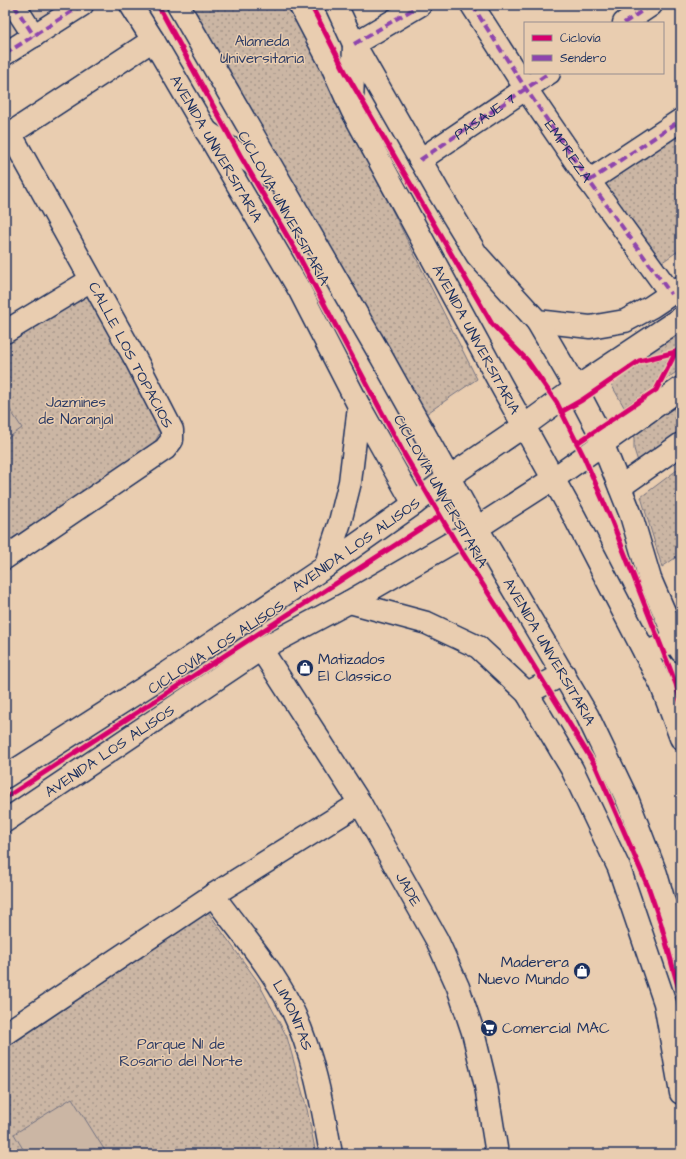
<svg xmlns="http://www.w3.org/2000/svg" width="686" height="1159" font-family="'Architects Daughter',sans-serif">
  <defs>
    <pattern id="grass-dots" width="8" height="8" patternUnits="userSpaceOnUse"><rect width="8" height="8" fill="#cbb6a4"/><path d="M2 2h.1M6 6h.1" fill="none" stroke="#a49489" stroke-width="1.8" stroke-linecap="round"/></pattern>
  </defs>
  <rect width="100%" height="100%" fill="#e9cdb0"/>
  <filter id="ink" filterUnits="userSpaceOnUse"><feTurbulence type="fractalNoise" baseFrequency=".025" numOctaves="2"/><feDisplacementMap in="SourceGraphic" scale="8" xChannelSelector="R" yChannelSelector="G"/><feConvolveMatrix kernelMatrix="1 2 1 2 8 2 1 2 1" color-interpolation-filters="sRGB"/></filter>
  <g filter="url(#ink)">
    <path fill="#dac1aa" d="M 5,5 L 82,5 L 5,53 Z"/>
    <g fill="url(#grass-dots)" stroke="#737281">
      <path d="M 187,5 L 289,5 L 477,379 L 423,416 Z"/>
      <path d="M 681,131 L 681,249 L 658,265 L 603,185 Z"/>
      <path d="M 90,288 L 162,429 L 152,447 L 5,543 L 5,341 Z"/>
      <path d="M 681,328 L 681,369 L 624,407 L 607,377 Z"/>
      <path d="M 681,395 L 681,437 L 640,468 L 634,449 L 634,426 Z"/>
      <path d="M 677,470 L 681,476 L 681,554 L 662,567 L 641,497 Z"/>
      <path d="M 208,912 L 258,982 L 287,1037 L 307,1109 L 316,1154 L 6,1154 L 5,1152 L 5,1049 Z"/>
    </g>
    <g fill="#cbb6a4" stroke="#737281">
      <path d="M 5,402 L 22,428 L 5,440 Z"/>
      <path d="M 72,1098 L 107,1154 L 26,1154 L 14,1134 Z"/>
    </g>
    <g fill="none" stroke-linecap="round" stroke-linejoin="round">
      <g stroke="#1b2f5e" stroke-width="25">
        <g id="street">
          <path d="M 14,5 L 34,36"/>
          <path d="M 472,5 L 526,89 L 589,181 L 671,294"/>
          <path d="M 624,23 L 651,5"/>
          <path d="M 354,44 L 420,5"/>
          <path d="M 5,54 L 82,5"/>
          <path d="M 5,137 L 153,40"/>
          <path id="s1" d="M 420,160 L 549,73"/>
          <path d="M 589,181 L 681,120"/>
          <path d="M 5,332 L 91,280"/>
          <path d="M 5,558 L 165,449 L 172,440 L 172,430 L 137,362 L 10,133"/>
          <path id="s2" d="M 261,649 L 360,803 L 437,940 L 458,987 L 473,1032 L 486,1086 L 497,1154"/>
          <path id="s3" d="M 213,895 C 239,931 270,965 290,1005 C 313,1051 322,1103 331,1154"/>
          <path d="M 5,1034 L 213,895 L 360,803"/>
        </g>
      </g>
      <g stroke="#1b2f5e" stroke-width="25">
        <g id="secondary">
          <path id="s4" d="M 131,5 L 153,40 L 300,291 L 359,406 L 414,504"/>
          <path d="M 336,5 L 354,44 L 438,191 L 477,255 L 537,321 L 590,327 L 625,321 L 651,307 L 681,287"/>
          <path d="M 537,321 L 576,388 L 598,430 L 603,445 L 631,515 L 650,579 L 681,651"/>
          <path d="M 620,487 L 681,444"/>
          <path d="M 325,567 L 340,522 L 350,482 L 359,406"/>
          <path d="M 349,602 L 427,623 L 478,647 L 527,693 L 572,769 L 619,868 L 665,1003 L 681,1093"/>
          <path id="s5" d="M 5,777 L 169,672 L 325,567 L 414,504 L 449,477 L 524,426 L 576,388 L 681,318"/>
          <path id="s6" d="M 5,821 L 261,649 L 349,602 L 477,528 L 553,479 L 681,388"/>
        </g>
      </g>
      <g stroke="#1b2f5e" stroke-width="25">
        <g id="primary">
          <path id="s7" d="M 178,5 L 382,358 L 477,528 L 587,715 L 628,801 L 656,874 L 681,961"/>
          <path id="s8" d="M 300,5 L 332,66 L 352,110 L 501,385 L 574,516 L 661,684 L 681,738"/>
          <path d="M 352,105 L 354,44"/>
          <path d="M 206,131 L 277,181"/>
          <path d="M 645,653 L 676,640"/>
          <path d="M 527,693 L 564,674"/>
        </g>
      </g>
      <use href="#street" stroke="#e9cdb0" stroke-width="22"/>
      <use href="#secondary" stroke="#e9cdb0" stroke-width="22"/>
      <use href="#primary" stroke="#e9cdb0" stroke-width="22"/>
      <g stroke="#8e44ad" stroke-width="4" stroke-dasharray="8 4" stroke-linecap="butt">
        <path d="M 14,5 L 34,36"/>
        <path id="s9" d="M 472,5 L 526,89 L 589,181 L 671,294"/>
        <path d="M 624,23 L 651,5"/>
        <path d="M 354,44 L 420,5"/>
        <path d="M 5,54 L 82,5"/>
        <path d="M 420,160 L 549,73"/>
        <path d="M 589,181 L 681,120"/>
      </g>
      <g stroke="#e9cdb0" stroke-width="8">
        <g id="cycleway">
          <path d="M 158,5 L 240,155 L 296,251 L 403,452 L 455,541 L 508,624 L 596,767 L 649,889 L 661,924 L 681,997"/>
          <path d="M 311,5 L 346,73 L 492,324 L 527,360 L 557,403 L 584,457 L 611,519 L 676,684 L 681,704"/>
          <path d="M 561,412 L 582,400 L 639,361 L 676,352 L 679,349"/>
          <path d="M 577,443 L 656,390 L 676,352"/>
          <path d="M 5,798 L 440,516"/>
        </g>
      </g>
      <use href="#cycleway" stroke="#d6006c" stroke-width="5"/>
    </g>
  </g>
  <defs>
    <g id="shop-disc" transform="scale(0.9)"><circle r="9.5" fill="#1b2f5e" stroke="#e9cdb0"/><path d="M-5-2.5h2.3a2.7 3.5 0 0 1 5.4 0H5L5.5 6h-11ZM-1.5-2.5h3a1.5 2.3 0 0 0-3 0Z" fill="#fff"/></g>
    <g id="supermarket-disc" transform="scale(0.9)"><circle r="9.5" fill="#1b2f5e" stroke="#e9cdb0"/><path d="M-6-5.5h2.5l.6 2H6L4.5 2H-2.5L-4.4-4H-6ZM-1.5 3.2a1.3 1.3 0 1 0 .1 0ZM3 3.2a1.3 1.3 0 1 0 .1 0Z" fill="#fff"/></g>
  </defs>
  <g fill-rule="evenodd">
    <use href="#shop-disc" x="305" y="668"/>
    <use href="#shop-disc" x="582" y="971"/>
    <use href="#supermarket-disc" x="489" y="1028"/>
  </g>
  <g text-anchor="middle" stroke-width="3" stroke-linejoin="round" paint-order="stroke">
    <g font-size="15" fill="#2d3c65" stroke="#e9cdb0">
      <text x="262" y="46">Alameda<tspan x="262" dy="17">Universitaria</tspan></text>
      <text x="76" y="407">Jazmines<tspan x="76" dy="17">de Naranjal</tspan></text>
      <text x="181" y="1049">Parque N1 de<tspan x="181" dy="17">Rosario del Norte</tspan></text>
    </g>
    <g font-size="15" fill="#1b2f5e" stroke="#e9cdb0">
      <text dy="5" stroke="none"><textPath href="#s1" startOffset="78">PASAJE 7</textPath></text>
      <text dy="5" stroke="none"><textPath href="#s4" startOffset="167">AVENIDA UNIVERSITARIA</textPath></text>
      <text dy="5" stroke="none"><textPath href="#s9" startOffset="175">EMPREZA</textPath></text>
      <text transform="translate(284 208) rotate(61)" y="5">CICLOVÍA UNIVERSITARIA</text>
      <text dy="5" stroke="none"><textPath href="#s8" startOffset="378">AVENIDA UNIVERSITARIA</textPath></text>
      <text transform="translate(131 355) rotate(62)" y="5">CALLE LOS TOPACIOS</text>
      <text transform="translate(441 491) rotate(60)" y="5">CICLOVÍA UNIVERSITARIA</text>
      <text dy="5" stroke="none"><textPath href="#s5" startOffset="421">AVENIDA LOS ALISOS</textPath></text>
      <text transform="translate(216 647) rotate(-33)" y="5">CICLOVÍA LOS ALISOS</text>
      <text dy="5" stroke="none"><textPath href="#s7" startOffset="746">AVENIDA UNIVERSITARIA</textPath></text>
      <text dy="5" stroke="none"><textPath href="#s6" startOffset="126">AVENIDA LOS ALISOS</textPath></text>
      <text dy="5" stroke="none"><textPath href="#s2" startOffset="282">JADE</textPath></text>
      <text dy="5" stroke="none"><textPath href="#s3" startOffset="145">LIMONITAS</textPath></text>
    </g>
    <g font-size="15" fill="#1b2f5e" stroke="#e9cdb0" text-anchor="start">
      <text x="318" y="664">Matizados<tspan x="318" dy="17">El Classico</tspan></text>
      <text x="569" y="967" text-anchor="end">Maderera<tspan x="569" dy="17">Nuevo Mundo</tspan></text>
      <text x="502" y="1033">Comercial MAC</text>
    </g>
  </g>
  <rect width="686" height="1159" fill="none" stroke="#e9cdb0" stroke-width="20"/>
  <rect x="10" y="10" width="666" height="1139" fill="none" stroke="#1b2f5e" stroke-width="1.5" filter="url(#ink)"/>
  <rect x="524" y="22" width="140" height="52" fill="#e9cdb0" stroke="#978e8f"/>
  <rect x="532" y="35" width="20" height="6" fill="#d6006c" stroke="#978e8f"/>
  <text x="560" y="42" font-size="12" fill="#1b2f5e">Ciclovía</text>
  <rect x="532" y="55" width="20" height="6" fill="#8e44ad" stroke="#978e8f"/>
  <text x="560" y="62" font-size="12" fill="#1b2f5e">Sendero</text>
</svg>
